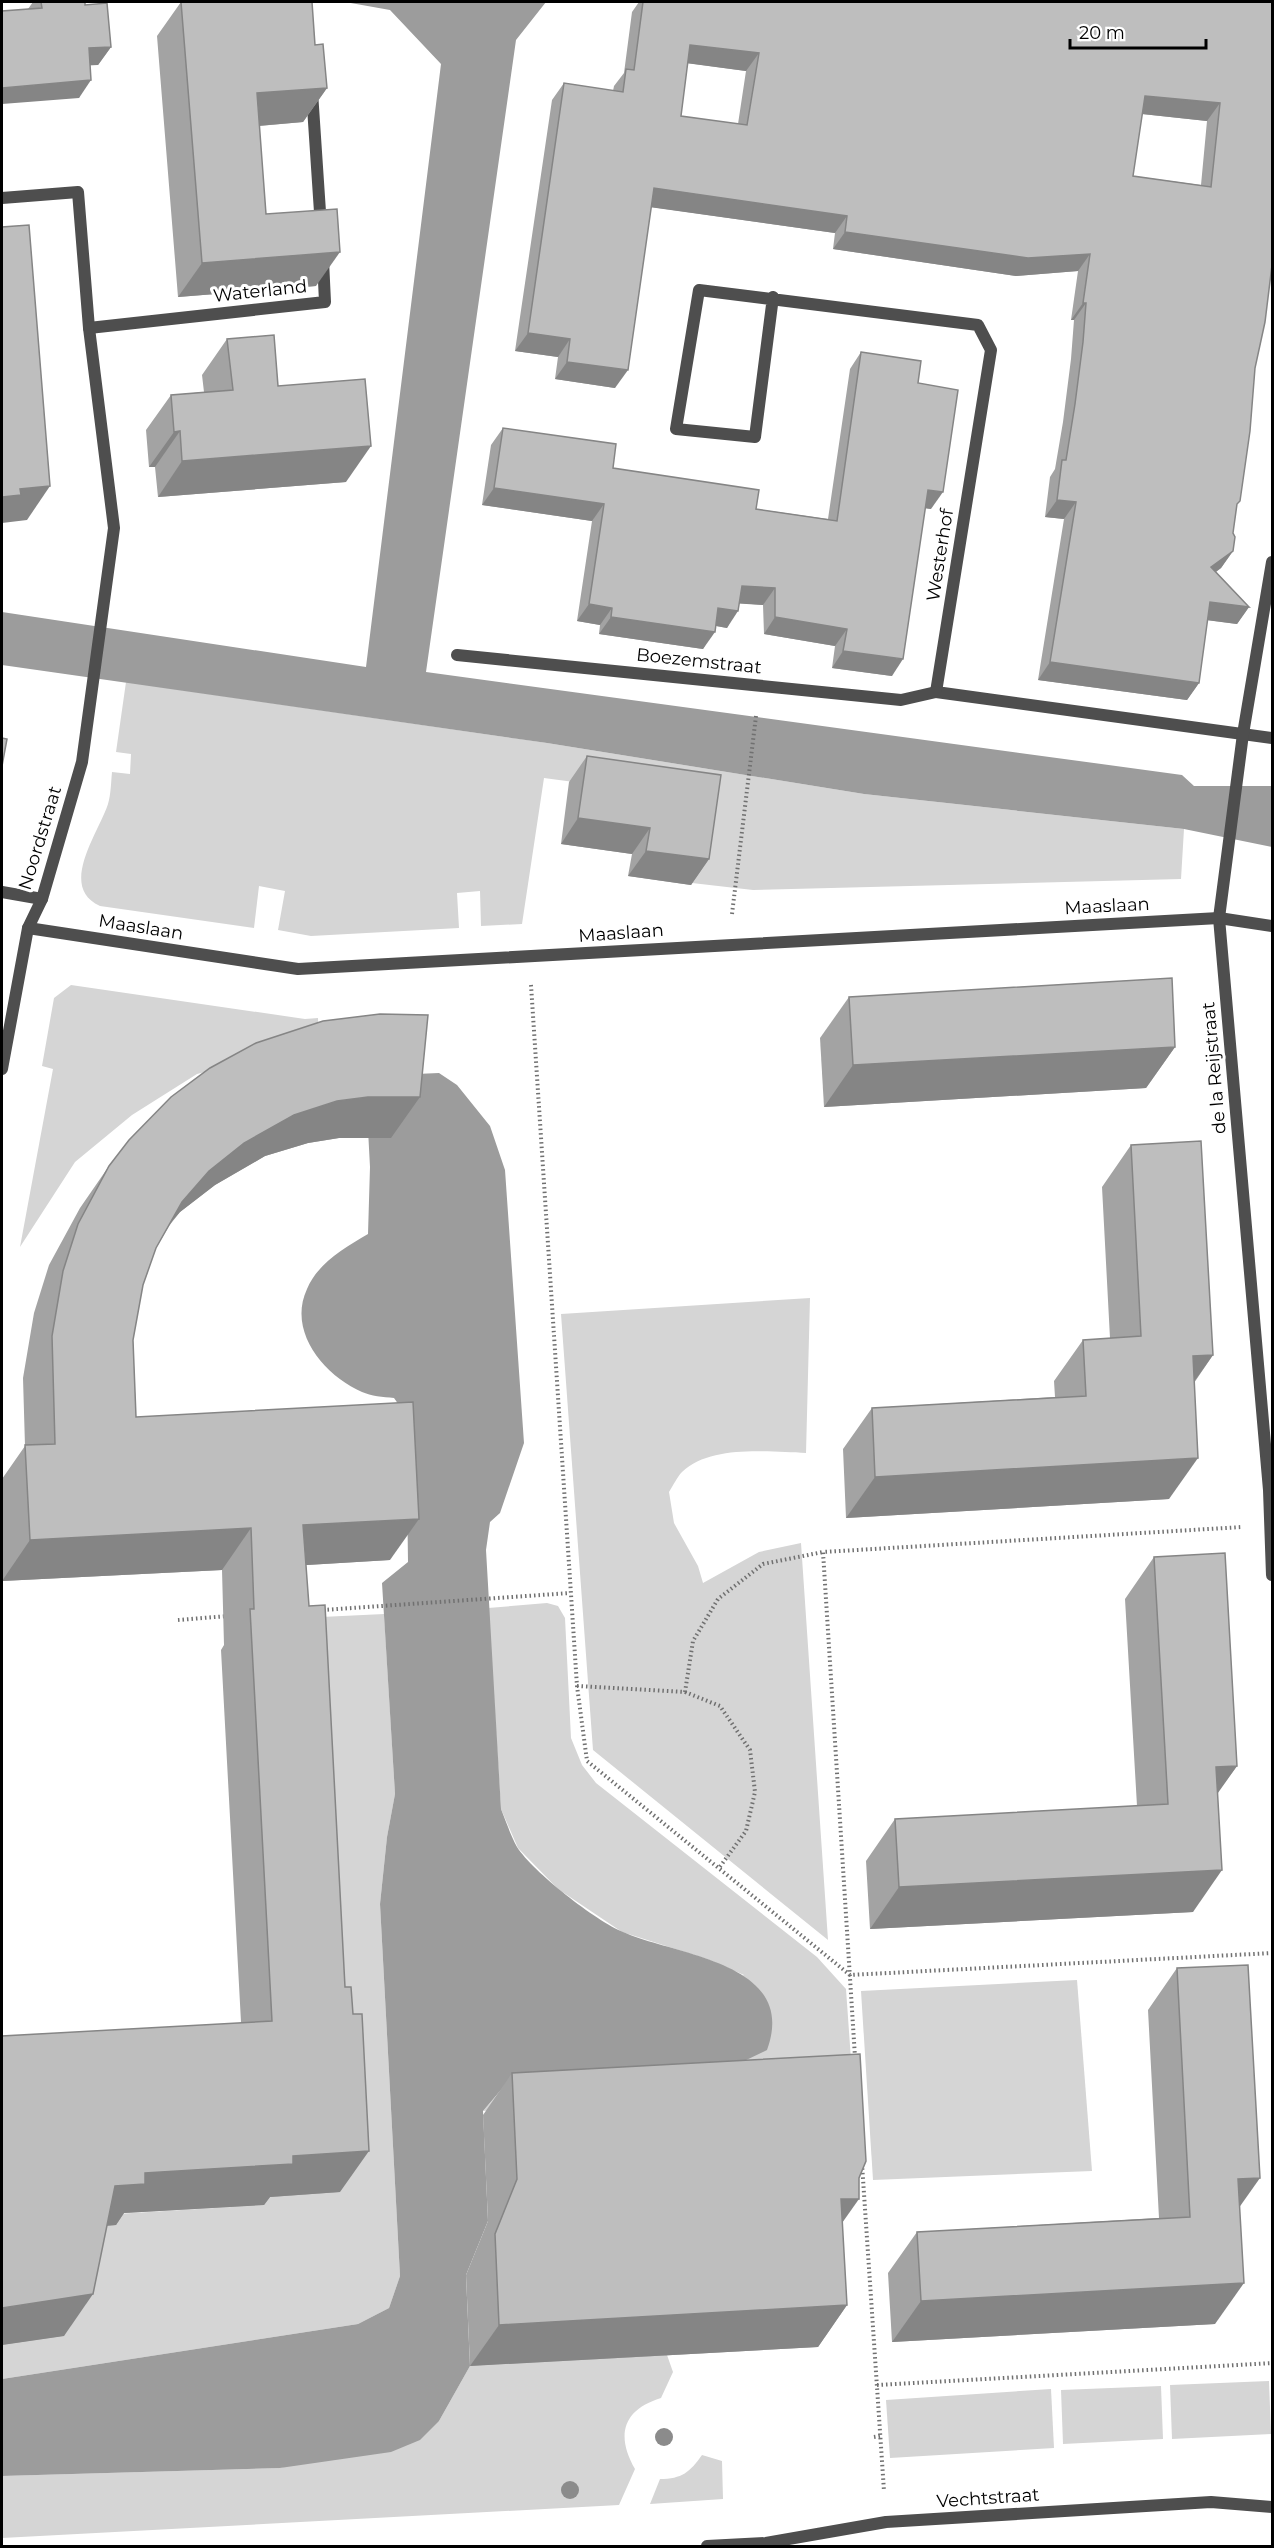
<svg xmlns="http://www.w3.org/2000/svg" width="1274" height="2548" font-family="Montserrat,sans-serif">
  <rect width="100%" height="100%" fill="#fff"/>
  <g fill="#d5d5d5">
    <path d="M 126,682 L 547,743 L 864,794 L 1184,829 L 1181,879 L 753,890 L 692,883 L 701,799 L 544,778 L 522,924 L 481,926 L 480,891 L 457,893 L 459,928 L 311,936 L 278,930 L 285,891 L 259,886 L 254,928 L 100,906 C 58,887 98,834 108,804 C 111,794 111,782 112,772 L 130,774 L 131,754 L 116,752 Z"/>
    <path d="M 71,985 L 305,1019 L 318,1018 L 319,1052 L 265,1056 L 197,1074 L 132,1115 L 75,1162 L 20,1247 L 53,1069 L 42,1066 L 54,998 Z"/>
    <path d="M 810,1298 L 806,1453 C 770,1452 711,1444 682,1472 C 677,1477 673,1486 669,1492 L 674,1523 L 698,1566 L 703,1583 L 759,1552 L 801,1543 L 828,1940 L 593,1750 L 561,1314 Z"/>
    <path d="M 547,1603 L 558,1606 L 565,1618 L 571,1738 L 582,1765 L 596,1783 L 817,1957 L 846,1989 L 853,2088 L 483,2111 L 513,2076 L 744,1975 L 707,1959 L 622,1932 L 558,1889 L 518,1848 L 501,1809 L 488,1608 Z"/>
    <path d="M 384,1614 L 395,1794 L 387,1837 L 380,1904 L 400,2276 L 389,2308 L 358,2324 L 2,2379 L 2,2345 L 64,2336 L 86,2227 L 116,2214 L 264,2205 L 280,1619 Z"/>
    <path d="M 1077,1980 L 1092,2171 L 873,2180 L 861,1991 Z"/>
    <path d="M 667,2355 L 673,2372 L 661,2398 C 622,2410 616,2436 635,2469 L 619,2505 L 2,2538 L 2,2476 L 280,2468 L 439,2421 L 470,2366 Z"/>
    <path d="M 1269,2381 L 1271,2434 L 1172,2439 L 1170,2385 Z"/>
    <path d="M 1161,2386 L 1163,2439 L 1063,2444 L 1061,2390 Z"/>
    <path d="M 1051,2389 L 1054,2448 L 890,2458 L 886,2400 Z"/>
    <path d="M 702,2455 L 722,2461 L 723,2499 L 650,2504 L 660,2479 C 682,2479 690,2472 702,2455 Z"/>
  </g>
  <g fill="#9c9c9c">
    <path d="M 345,2 L 546,2 L 516,40 L 426,672 L 1182,775 L 1194,786 L 1272,786 L 1272,847 L 1184,829 L 864,794 L 547,743 L 2,665 L 2,612 L 366,667 L 441,64 L 390,10 Z"/>
    <path d="M 439,1073 L 457,1085 L 490,1126 L 505,1170 L 524,1443 L 500,1513 L 490,1522 L 486,1550 L 501,1809 C 506,1822 511,1836 517,1847 C 533,1872 596,1921 623,1932 C 677,1956 799,1962 767,2050 L 742,2062 L 512,2077 L 483,2111 L 488,2221 L 466,2275 L 470,2366 L 439,2421 L 420,2440 L 391,2452 L 280,2468 L 2,2476 L 2,2379 L 358,2324 L 389,2308 L 400,2276 L 380,1904 L 387,1837 L 395,1794 L 382,1583 L 408,1562 L 406,1415 L 394,1398 C 383,1397 371,1396 362,1392 C 325,1376 287,1332 307,1289 C 318,1263 344,1248 368,1234 L 370,1167 L 366,1092 L 416,1074 Z"/>
  </g>
  <g fill="none" stroke-linecap="round" stroke-linejoin="round">
    <g stroke="#707070" stroke-width="4" stroke-dasharray="1.5 3" stroke-linecap="butt">
      <path d="M 732,914 L 756,716"/>
      <path d="M 531,985 L 577,1686 L 587,1761 L 850,1975 L 1272,1953"/>
      <path d="M 323,1610 L 570,1593"/>
      <path d="M 178,1620 L 228,1616"/>
      <path d="M 577,1686 L 685,1692 L 693,1641 L 718,1599 L 763,1564 L 823,1552"/>
      <path d="M 685,1692 L 720,1706 L 750,1750 L 755,1792 L 746,1831 L 719,1868"/>
      <path d="M 855,2057 L 823,1552 L 1242,1527"/>
      <path d="M 862,2164 L 884,2491"/>
      <path d="M 877,2385 L 1272,2363"/>
      <path d="M 874,2437 L 880,2436"/>
    </g>
    <g stroke="#4e4e4e" stroke-width="12">
      <path d="M 312,92 L 321,227"/>
      <path d="M 2,198 L 78,192 L 89,328 L 114,528 L 82,762 L 42,899 L 28,928 L 2,1069"/>
      <path d="M 773,297 L 755,437 L 676,429 L 699,290 L 978,325 L 991,350 L 936,692 L 1272,738"/>
      <path d="M 89,328 L 325,302 L 323,260"/>
      <path d="M 1272,562 L 1243,734 L 1219,918 L 1269,1490 L 1272,1575"/>
      <path d="M 457,655 L 901,700 L 936,692"/>
      <path d="M 2,892 L 42,899"/>
      <path d="M 28,928 L 298,969 L 1219,918 L 1272,926"/>
      <path d="M 707,2546 L 766,2543 L 886,2522 L 1211,2502 L 1272,2507"/>
    </g>
  </g>
  <g fill="#8b8b8b">
    <circle cx="664" cy="2437" r="9"/>
    <circle cx="570" cy="2490" r="9"/>
  </g>
  <g fill="#a3a3a3" fill-rule="evenodd">
    <path d="M 33,2 L 85,2 L 85,5 L 111,47 L 98,65 L 90,65 L 79,98 L 28,9 Z"/>
    <path d="M 181,2 L 315,45 L 327,88 L 303,122 L 259,126 L 266,214 L 316,286 L 178,297 L 157,36 Z"/>
    <path d="M 639,2 L 1272,2 L 1255,368 L 1233,533 L 1233,551 L 1221,568 L 1216,572 L 1249,607 L 1237,624 L 1207,620 L 1199,683 L 1187,700 L 1038,680 L 1064,519 L 1045,517 L 1050,477 L 1055,469 L 1063,422 L 1071,359 L 1074,320 L 1071,320 L 1078,271 L 1016,276 L 833,249 L 835,233 L 651,207 L 615,388 L 555,379 L 558,357 L 515,351 L 552,100 L 564,83 L 613,91 L 614,86 L 624,73 L 632,12 ZM 687,63 L 746,71 L 738,124 L 681,116 ZM 1142,114 L 1207,121 L 1201,185 L 1133,176 Z"/>
    <path d="M 227,339 L 278,386 L 346,482 L 158,497 L 155,467 L 149,467 L 146,430 L 171,395 L 204,392 L 202,375 Z"/>
    <path d="M 861,352 L 918,383 L 931,509 L 925,508 L 892,676 L 832,668 L 835,646 L 764,634 L 763,605 L 739,603 L 727,628 L 716,626 L 703,649 L 599,634 L 600,625 L 577,621 L 592,521 L 482,505 L 491,445 L 503,428 L 613,468 L 756,509 L 828,519 L 850,369 Z"/>
    <path d="M 587,756 L 709,859 L 691,885 L 628,876 L 632,854 L 561,844 L 569,782 Z"/>
    <path d="M 849,997 L 1175,1047 L 1146,1088 L 824,1107 L 820,1038 Z"/>
    <path d="M 171,1097 L 391,1138 L 339,1138 L 308,1143 L 265,1156 L 215,1185 L 180,1212 L 169,1226 L 156,1248 L 143,1285 L 133,1340 L 136,1417 L 390,1560 L 306,1565 L 340,2192 L 270,2197 L 264,2205 L 124,2213 L 116,2225 L 107,2226 L 64,2336 L 2,2345 L 241,2022 L 221,1650 L 224,1645 L 222,1570 L 2,1581 L 2,1479 L 25,1446 L 23,1378 L 34,1313 L 49,1265 L 80,1208 L 109,1166 Z"/>
    <path d="M 1131,1145 L 1213,1355 L 1194,1383 L 1169,1499 L 846,1518 L 843,1449 L 872,1408 L 1055,1397 L 1054,1381 L 1083,1340 L 1110,1338 L 1102,1187 Z"/>
    <path d="M 1154,1557 L 1237,1766 L 1217,1793 L 1193,1912 L 870,1929 L 866,1861 L 895,1819 L 1137,1806 L 1125,1599 Z"/>
    <path d="M 1177,1968 L 1240,2207 L 1215,2324 L 892,2342 L 888,2273 L 917,2232 L 1159,2218 L 1148,2010 Z"/>
    <path d="M 512,2073 L 859,2178 L 842,2224 L 847,2305 L 818,2347 L 470,2366 L 466,2275 L 488,2221 L 483,2115 Z"/>
  </g>
  <g fill="#858585">
    <path d="M 690,45 L 759,53 L 746,71 L 678,62 Z"/>
    <path d="M 111,47 L 98,65 L 76,66 L 89,48 Z"/>
    <path d="M 91,80 L 79,98 L 2,104 L 2,88 Z"/>
    <path d="M 327,88 L 303,122 L 233,128 L 257,93 Z"/>
    <path d="M 1145,96 L 1220,103 L 1207,121 L 1133,113 Z"/>
    <path d="M 654,188 L 847,216 L 835,233 L 642,206 Z"/>
    <path d="M 845,232 L 1090,254 L 1078,271 L 1016,276 L 833,249 Z"/>
    <path d="M 340,252 L 316,286 L 178,297 L 202,263 Z"/>
    <path d="M 1083,303 L 1086,303 L 1074,320 L 1071,320 Z"/>
    <path d="M 528,333 L 570,339 L 558,357 L 515,351 Z"/>
    <path d="M 567,362 L 628,370 L 615,388 L 555,379 Z"/>
    <path d="M 180,431 L 155,467 L 149,467 L 174,432 Z"/>
    <path d="M 371,446 L 346,482 L 158,497 L 182,461 Z"/>
    <path d="M 50,486 L 27,520 L 2,523 L 2,497 L 20,489 Z"/>
    <path d="M 494,488 L 604,504 L 592,521 L 482,505 Z"/>
    <path d="M 928,490 L 943,492 L 931,509 L 916,507 Z"/>
    <path d="M 1057,500 L 1076,502 L 1064,519 L 1045,517 Z"/>
    <path d="M 1233,551 L 1221,568 L 1199,584 L 1211,567 Z"/>
    <path d="M 742,586 L 775,588 L 763,605 L 730,603 Z"/>
    <path d="M 1210,602 L 1249,607 L 1237,624 L 1198,619 Z"/>
    <path d="M 589,604 L 612,608 L 600,625 L 577,621 Z"/>
    <path d="M 718,608 L 738,611 L 727,628 L 706,624 Z"/>
    <path d="M 611,617 L 715,632 L 703,649 L 599,634 Z"/>
    <path d="M 775,617 L 847,629 L 835,646 L 764,634 Z"/>
    <path d="M 843,651 L 903,659 L 892,676 L 832,668 Z"/>
    <path d="M 1050,662 L 1199,683 L 1187,700 L 1038,680 Z"/>
    <path d="M 578,818 L 650,828 L 632,854 L 561,844 Z"/>
    <path d="M 646,851 L 709,859 L 691,885 L 628,876 Z"/>
    <path d="M 1175,1047 L 1146,1088 L 824,1107 L 853,1065 Z"/>
    <path d="M 368,1097 L 420,1097 L 391,1138 L 339,1138 L 308,1143 L 265,1156 L 215,1185 L 180,1212 L 153,1243 L 182,1202 L 209,1171 L 244,1143 L 294,1115 L 337,1101 Z"/>
    <path d="M 1213,1355 L 1184,1396 L 1193,1356 Z"/>
    <path d="M 1198,1458 L 1169,1499 L 846,1518 L 875,1477 Z"/>
    <path d="M 419,1519 L 390,1560 L 274,1567 L 303,1525 Z"/>
    <path d="M 251,1528 L 222,1570 L 2,1581 L 30,1540 Z"/>
    <path d="M 1237,1766 L 1208,1807 L 1216,1767 Z"/>
    <path d="M 1222,1870 L 1193,1912 L 870,1929 L 899,1887 Z"/>
    <path d="M 369,2151 L 340,2192 L 270,2197 L 264,2205 L 124,2213 L 116,2225 L 86,2227 L 115,2186 L 145,2173 L 293,2156 Z"/>
    <path d="M 1260,2178 L 1231,2219 L 1238,2179 Z"/>
    <path d="M 841,2199 L 859,2199 L 830,2240 Z"/>
    <path d="M 1244,2283 L 1215,2324 L 892,2342 L 921,2301 Z"/>
    <path d="M 93,2294 L 64,2336 L 2,2345 L 2,2308 Z"/>
    <path d="M 847,2305 L 818,2347 L 470,2366 L 499,2325 Z"/>
  </g>
  <g fill="#bebebe" stroke="#858585" stroke-width="1.5" fill-rule="evenodd">
    <path d="M 41,2 L 85,2 L 85,5 L 107,3 L 111,47 L 89,48 L 91,80 L 2,88 L 2,11 L 42,8 Z"/>
    <path d="M 181,2 L 312,2 L 315,45 L 323,44 L 327,88 L 257,93 L 266,214 L 337,209 L 340,252 L 202,263 Z"/>
    <path d="M 643,2 L 1272,2 L 1272,265 L 1265,322 L 1255,368 L 1250,431 L 1240,501 L 1237,504 L 1233,533 L 1235,537 L 1233,551 L 1211,567 L 1249,607 L 1210,602 L 1199,683 L 1050,662 L 1076,502 L 1057,500 L 1062,460 L 1066,460 L 1075,404 L 1083,342 L 1086,303 L 1083,303 L 1090,254 L 1028,258 L 845,232 L 847,216 L 654,188 L 628,370 L 567,362 L 570,339 L 528,333 L 564,83 L 623,92 L 626,69 L 634,70 ZM 690,45 L 759,53 L 747,125 L 681,116 ZM 1145,96 L 1220,103 L 1211,187 L 1133,176 Z"/>
    <path d="M 29,225 L 50,486 L 20,489 L 21,495 L 2,497 L 2,227 Z"/>
    <path d="M 274,335 L 278,386 L 365,379 L 371,446 L 182,461 L 180,431 L 174,432 L 171,395 L 233,390 L 227,339 Z"/>
    <path d="M 861,352 L 921,361 L 918,383 L 958,390 L 943,492 L 928,490 L 903,659 L 843,651 L 847,629 L 775,617 L 775,588 L 742,586 L 738,611 L 718,608 L 715,632 L 611,617 L 612,608 L 589,604 L 604,504 L 494,488 L 503,428 L 616,444 L 613,468 L 759,490 L 756,509 L 837,521 Z"/>
    <path d="M 2,738 L 7,739 L 2,766 Z"/>
    <path d="M 587,756 L 721,775 L 709,859 L 646,851 L 650,828 L 578,818 Z"/>
    <path d="M 1172,978 L 1175,1047 L 853,1065 L 849,997 Z"/>
    <path d="M 380,1014 L 428,1015 L 420,1097 L 368,1097 L 337,1101 L 294,1115 L 244,1143 L 209,1171 L 182,1202 L 156,1248 L 143,1285 L 133,1340 L 136,1417 L 413,1402 L 419,1519 L 303,1525 L 309,1606 L 325,1605 L 345,1987 L 351,1987 L 353,2014 L 362,2014 L 369,2151 L 293,2156 L 293,2164 L 145,2173 L 145,2184 L 115,2186 L 93,2294 L 2,2308 L 2,2036 L 272,2021 L 250,1609 L 254,1609 L 251,1528 L 30,1540 L 25,1445 L 55,1444 L 52,1336 L 63,1271 L 78,1224 L 109,1166 L 129,1140 L 171,1097 L 210,1068 L 256,1043 L 323,1021 Z"/>
    <path d="M 1201,1141 L 1213,1355 L 1193,1356 L 1198,1458 L 875,1477 L 872,1408 L 1086,1396 L 1083,1340 L 1141,1336 L 1131,1145 Z"/>
    <path d="M 1225,1553 L 1237,1766 L 1216,1767 L 1222,1870 L 899,1887 L 895,1819 L 1168,1804 L 1154,1557 Z"/>
    <path d="M 1248,1965 L 1260,2178 L 1238,2179 L 1244,2283 L 921,2301 L 917,2232 L 1190,2217 L 1177,1968 Z"/>
    <path d="M 860,2054 L 866,2161 L 859,2178 L 859,2199 L 841,2199 L 847,2305 L 499,2325 L 495,2234 L 517,2179 L 512,2073 Z"/>
  </g>
  <g text-anchor="middle" stroke-width="6" stroke-linejoin="round" paint-order="stroke">
    <g font-size="18" fill="#000" stroke="#fff">
      <text transform="translate(260 291) rotate(-6)" y="6">Waterland</text>
      <text transform="translate(940 555) rotate(-81)" y="6">Westerhof</text>
      <text transform="translate(699 661) rotate(6)" y="6">Boezemstraat</text>
      <text transform="translate(40 838) rotate(-73)" y="6">Noordstraat</text>
      <text transform="translate(1107 906) rotate(-3)" y="6">Maaslaan</text>
      <text transform="translate(141 927) rotate(9)" y="6">Maaslaan</text>
      <text transform="translate(621 933) rotate(-4)" y="6">Maaslaan</text>
      <text transform="translate(1214 1068) rotate(-95)" y="6">de la Reijstraat</text>
      <text transform="translate(988 2498) rotate(-4)" y="6">Vechtstraat</text>
    </g>
  </g>
  <rect width="1274" height="2548" fill="none" stroke="#000000" stroke-width="6"/>
  <path d="M1070 39v9h136v-9" fill="none" stroke="#000000" stroke-width="3"/>
  <text x="1079" y="39" font-size="18" fill="#000000" stroke="#ffffff" stroke-width="4.5" paint-order="stroke">20 m</text>
</svg>
